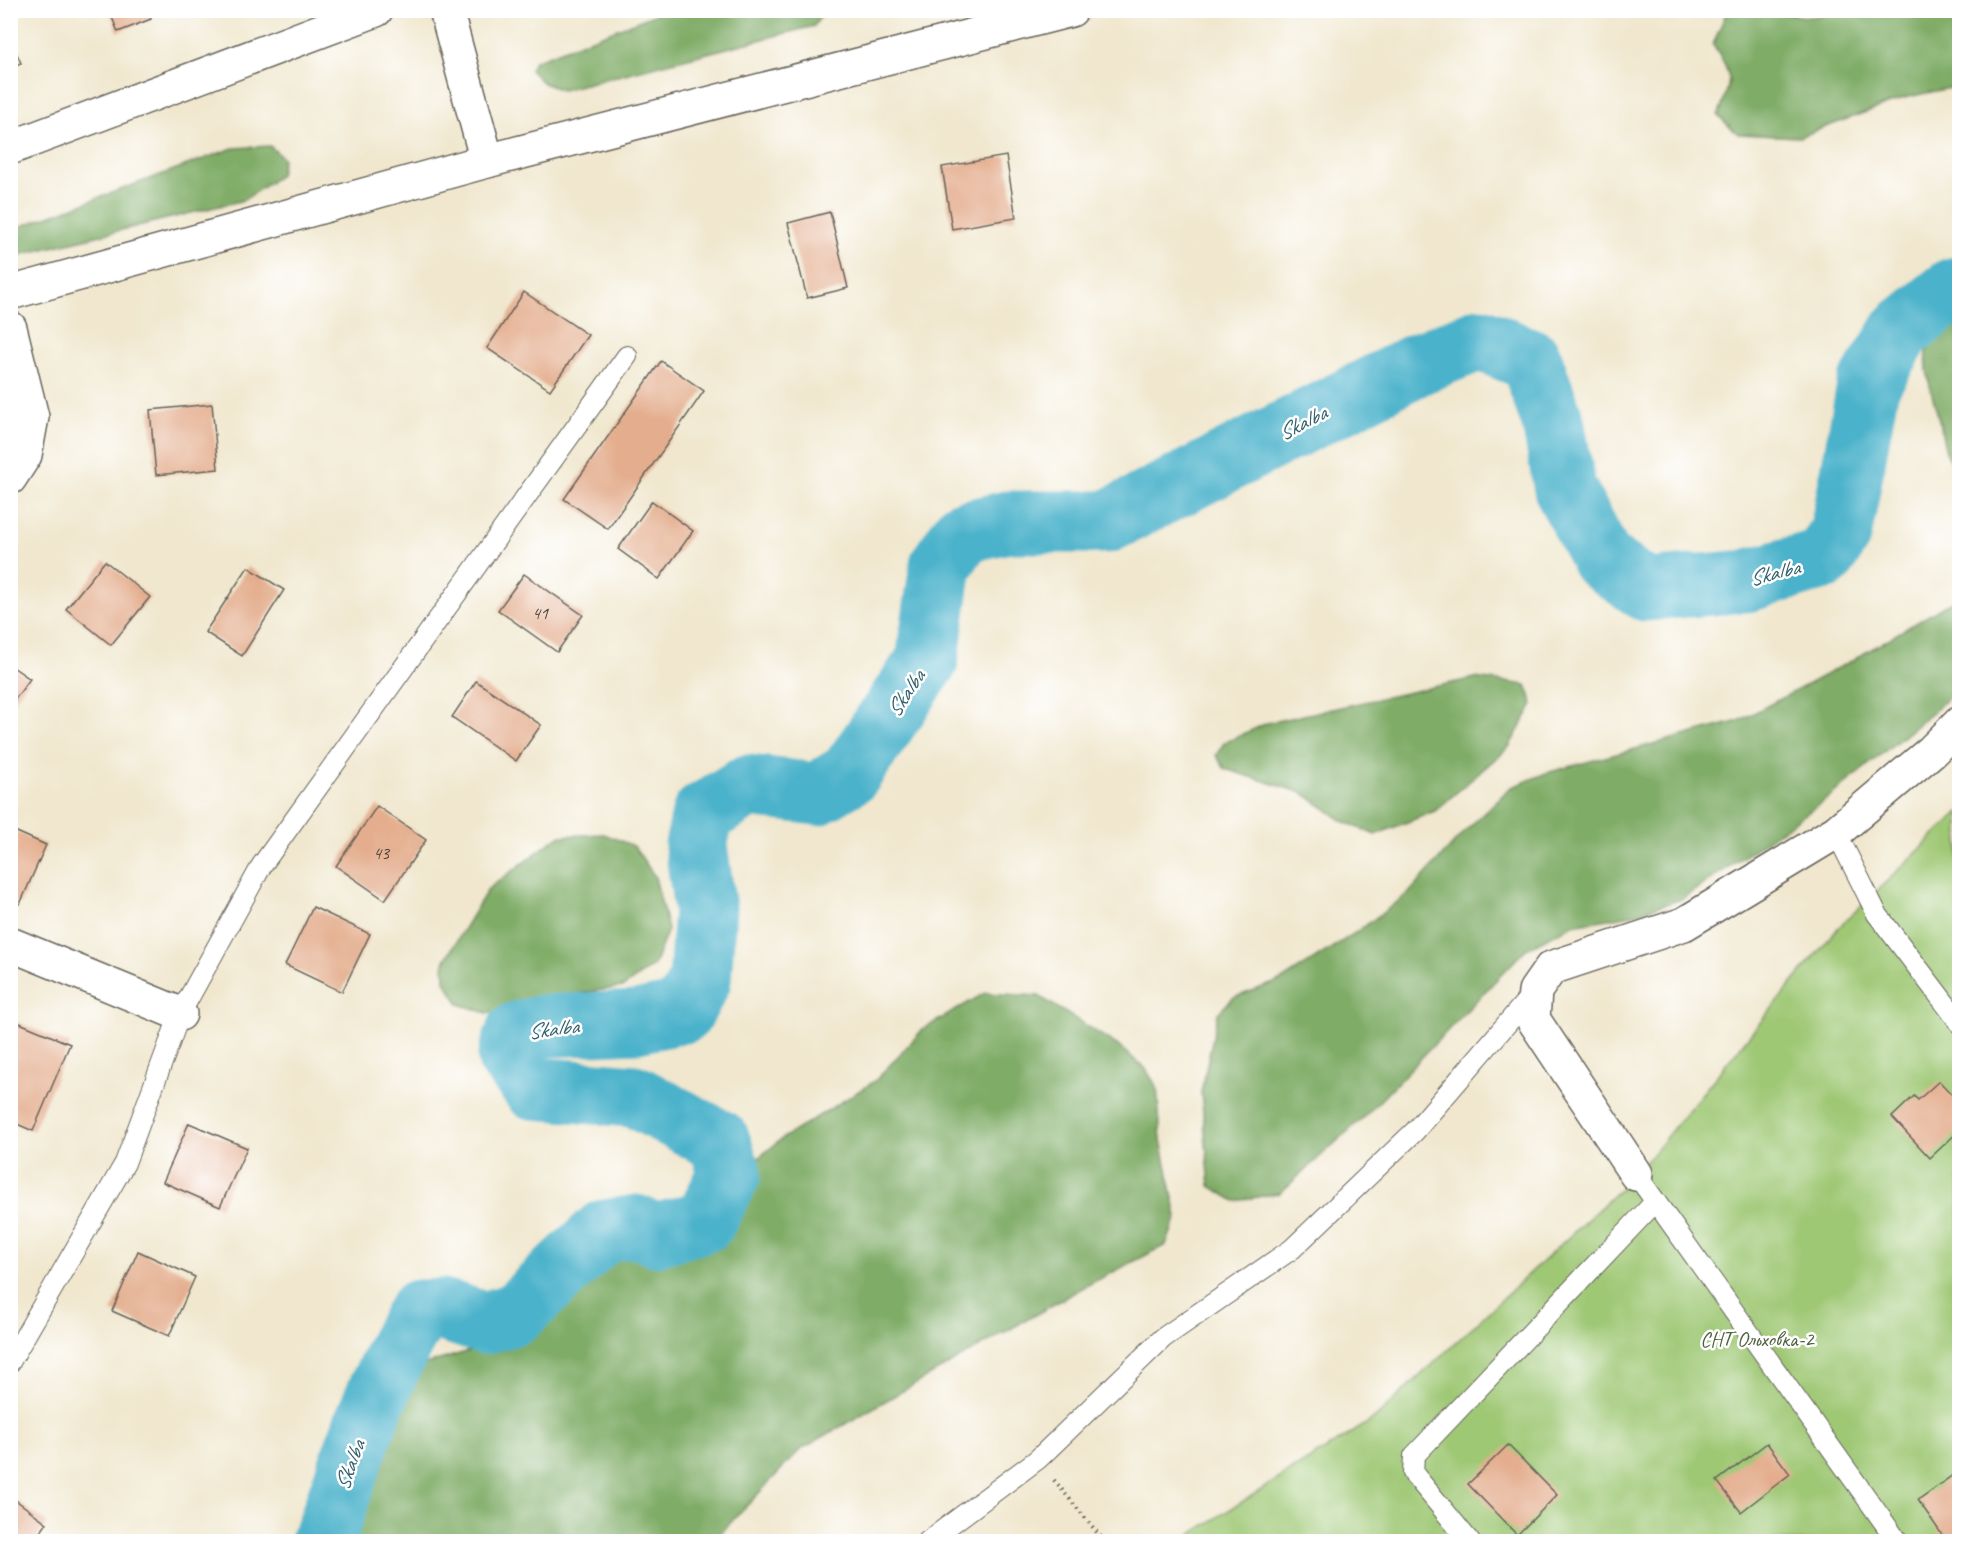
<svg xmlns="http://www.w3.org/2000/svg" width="1970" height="1552" font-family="Caveat,sans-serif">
  <rect width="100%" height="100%" fill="#fff"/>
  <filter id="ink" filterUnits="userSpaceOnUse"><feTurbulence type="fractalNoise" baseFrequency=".0167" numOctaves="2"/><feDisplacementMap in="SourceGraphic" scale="12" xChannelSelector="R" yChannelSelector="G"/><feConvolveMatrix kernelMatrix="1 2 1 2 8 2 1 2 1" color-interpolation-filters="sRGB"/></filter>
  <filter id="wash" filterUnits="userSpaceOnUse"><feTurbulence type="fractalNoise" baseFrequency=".008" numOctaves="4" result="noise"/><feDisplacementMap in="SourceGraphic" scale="24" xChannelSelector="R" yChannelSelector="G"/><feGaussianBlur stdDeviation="1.35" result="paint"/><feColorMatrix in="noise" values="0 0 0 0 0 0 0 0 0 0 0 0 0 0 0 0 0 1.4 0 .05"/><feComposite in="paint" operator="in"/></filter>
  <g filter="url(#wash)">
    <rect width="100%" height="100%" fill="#f0e7ce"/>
    <path fill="#9fc874" stroke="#5e7248" stroke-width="1.5" d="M 1959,812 L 1959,1541 L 1178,1542 L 1374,1419 L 1636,1174 L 1836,930 Z"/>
    <g fill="#7fac66" stroke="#4e6441" stroke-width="1.5">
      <path d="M 1831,10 L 1959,11 L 1959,86 L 1904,98 L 1799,137 L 1738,134 L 1718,116 C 1731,79 1735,79 1713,45 L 1727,11 C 1740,10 1753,9 1766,10 C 1785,12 1814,24 1831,10 Z"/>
      <path d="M 664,11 L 664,10 L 824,11 L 814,26 L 562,90 L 543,83 L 530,70 L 534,61 Z"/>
      <path d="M 270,146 L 283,158 L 280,175 L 244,200 L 11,257 L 11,230 L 233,148 Z"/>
      <path d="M 1959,309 L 1960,309 L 1959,476 C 1943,454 1945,445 1939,420 C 1927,374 1911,340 1959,309 Z"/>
      <path d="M 1959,597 L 1959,687 L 1934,711 L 1823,802 L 1682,899 L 1627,916 L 1572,925 L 1526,949 L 1369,1112 L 1280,1193 L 1235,1201 L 1210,1186 L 1201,1092 L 1218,1013 L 1233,998 L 1282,980 L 1355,933 L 1408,894 L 1461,835 L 1510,788 L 1546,773 L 1739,721 L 1853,660 Z"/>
      <path d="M 1475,678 L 1526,685 L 1533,704 L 1509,747 L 1435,811 L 1375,835 L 1343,821 L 1303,793 L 1225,769 L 1216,755 L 1224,743 L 1267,723 Z"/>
      <path d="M 604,834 L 634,846 L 655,877 L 668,930 L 654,965 L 623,987 L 538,999 L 509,1010 L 487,1013 L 459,1004 L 445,981 L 444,962 L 488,889 L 559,836 Z"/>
      <path d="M 985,993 L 1039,996 L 1117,1045 L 1145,1068 L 1157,1087 L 1161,1140 L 1177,1217 L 1166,1245 L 1080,1289 L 800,1450 L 713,1541 L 334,1541 L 378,1427 L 423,1365 L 476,1349 L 509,1334 L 554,1301 L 569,1279 L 592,1254 L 622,1241 L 658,1255 L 720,1237 L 753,1162 L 783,1138 L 875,1081 L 923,1029 Z"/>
    </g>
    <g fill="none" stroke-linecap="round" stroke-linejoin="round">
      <path stroke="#4cb2cb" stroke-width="63" d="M 321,1542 L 327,1531 C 353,1456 377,1380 419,1311 L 443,1310 L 484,1323 L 515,1314 L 604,1231 L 636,1226 L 656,1235 L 705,1221 L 730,1173 L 719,1141 L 634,1096 L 533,1088 L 509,1057 L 517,1033 L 543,1026 L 637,1022 L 683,1012 L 700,980 L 705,909 L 696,846 L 703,814 L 748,786 L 817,794 L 850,774 L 927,661 L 941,565 L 963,532 L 1008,522 L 1107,522 L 1420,363 L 1480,339 L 1531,360 L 1553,422 L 1565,489 L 1602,560 L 1646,590 L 1746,581 L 1824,559 L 1841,531 L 1868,386 L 1902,330 L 1953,289 L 1960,287"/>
    </g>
    <g id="blocks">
      <g fill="#e4ae8e">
        <path d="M 109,10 L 148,10 L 151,19 L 118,32 Z"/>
        <path d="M 10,38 L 21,63 L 10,68 Z"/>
        <path d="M 1006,156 L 1016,218 L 952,229 L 942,167 Z"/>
        <path d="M 830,212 L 848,288 L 807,298 L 788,223 Z"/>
        <path d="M 524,292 L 588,335 L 550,390 L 487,348 Z"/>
        <path d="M 661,361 L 704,391 L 608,529 L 564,499 Z"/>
        <path d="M 212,404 L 218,469 L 156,475 L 150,410 Z"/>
        <path d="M 652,501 L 693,531 L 659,579 L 618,549 Z"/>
        <path d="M 105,561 L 150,597 L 111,645 L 66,609 Z"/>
        <path d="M 248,567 L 284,590 L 242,656 L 205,632 Z"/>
        <path d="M 524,574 L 583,615 L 557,652 L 498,610 Z"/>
        <path d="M 10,665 L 30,679 L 10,706 Z"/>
        <path d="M 476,681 L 541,725 L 516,761 L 452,717 Z"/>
        <path d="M 377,806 L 426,840 L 385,900 L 336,866 Z"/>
        <path d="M 10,829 L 46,845 L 20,904 L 10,900 Z"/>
        <path d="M 313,907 L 370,934 L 342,992 L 285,965 Z"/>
        <path d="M 10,1019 L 70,1044 L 33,1131 L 10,1121 Z"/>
        <path d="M 1939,1081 L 1960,1103 L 1960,1130 L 1930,1158 L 1892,1117 L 1914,1096 L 1918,1100 Z"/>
        <path d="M 189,1123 L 247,1148 L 220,1207 L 163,1182 Z"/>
        <path d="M 138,1251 L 195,1277 L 169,1336 L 112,1311 Z"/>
        <path d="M 1767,1443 L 1790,1474 L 1741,1512 L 1717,1481 Z"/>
        <path d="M 1508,1445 L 1557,1495 L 1517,1535 L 1468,1484 Z"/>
        <path d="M 1960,1470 L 1960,1533 L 1947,1542 L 1918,1500 Z"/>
        <path d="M 10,1496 L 47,1523 L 34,1542 L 10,1542 Z"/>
      </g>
    </g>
  </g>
  <g filter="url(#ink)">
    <use href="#blocks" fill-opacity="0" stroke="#66635a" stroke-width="1.5"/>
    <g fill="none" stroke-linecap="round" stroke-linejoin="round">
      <g stroke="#66635a" stroke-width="22">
        <g id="lane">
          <path d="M 1836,832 L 1877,914 L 1960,1023"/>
          <path d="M 1636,1174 L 1898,1542"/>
          <path d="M 10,1362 L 125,1163 L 180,1014 L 262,865 L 627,356"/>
          <path d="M 927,1542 L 1038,1459 L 1163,1338 L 1292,1249 L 1415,1131 L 1534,992"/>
          <path d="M 1470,1542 L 1413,1473 L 1414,1456 L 1655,1202"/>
        </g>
      </g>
      <g stroke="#66635a" stroke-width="36">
        <g id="street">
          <path d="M 446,10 L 487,161"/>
          <path d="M 10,148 L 376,10"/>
          <path d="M 10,328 L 32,417 L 25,455 L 10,478"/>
          <path d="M 10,944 L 180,1014"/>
          <path d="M 1636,1174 L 1533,1019 L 1535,991 L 1551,968 L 1684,924 L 1765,875 L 1836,832 L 1932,751 L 1960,723"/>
        </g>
      </g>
      <g stroke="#66635a" stroke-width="36">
        <path id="secondary" d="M 10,293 L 487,161 L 1071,10"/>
      </g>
      <path stroke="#66635a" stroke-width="4" stroke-dasharray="1.5 4.5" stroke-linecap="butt" d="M 1054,1480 L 1105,1542"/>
      <use href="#lane" stroke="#fff" stroke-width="20"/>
      <use href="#street" stroke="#fff" stroke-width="33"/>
      <use href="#secondary" stroke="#fff" stroke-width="33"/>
    </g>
  </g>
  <g text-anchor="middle" stroke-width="5" stroke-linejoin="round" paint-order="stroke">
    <g font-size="18" fill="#4e4038">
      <text x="540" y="619">41</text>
      <text x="381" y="859">43</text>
    </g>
    <g font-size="21" fill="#50613f" stroke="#fff">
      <text x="1757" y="1346">СНТ Ольховка-2</text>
    </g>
    <g font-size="22" font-style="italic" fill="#32606b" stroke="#fff">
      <text transform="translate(1302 422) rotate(-27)" y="8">Skalba</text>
      <text transform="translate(1774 572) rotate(-14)" y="8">Skalba</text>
      <text transform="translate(905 693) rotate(-56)" y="8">Skalba</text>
      <text transform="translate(553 1028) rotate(-7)" y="8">Skalba</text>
      <text transform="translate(349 1465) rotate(-70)" y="8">Skalba</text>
    </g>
  </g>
  <rect width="1970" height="1552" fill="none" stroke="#fff" stroke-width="36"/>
</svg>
